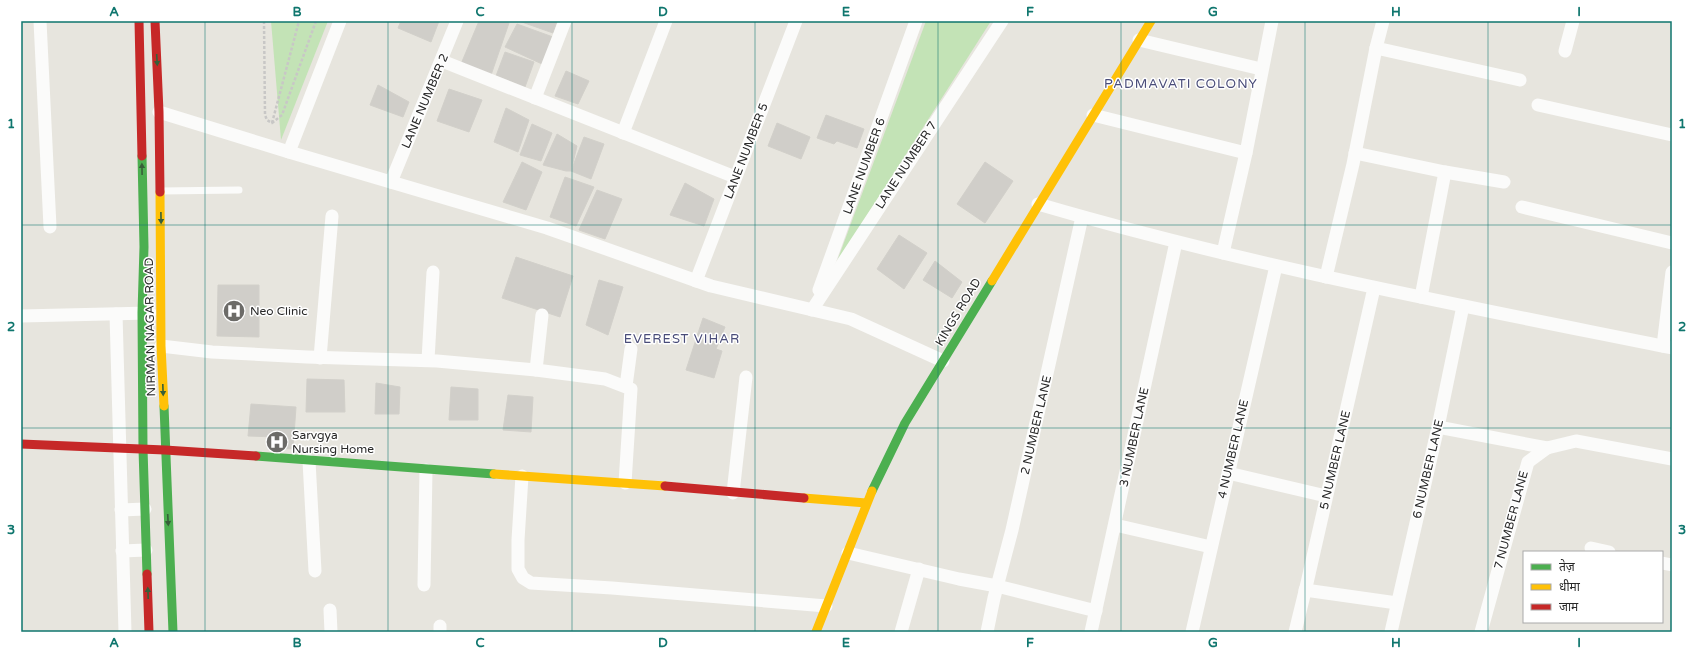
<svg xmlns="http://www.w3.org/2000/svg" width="1693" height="653" font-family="'Varela Round','Noto Sans Devanagari',sans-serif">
  <rect width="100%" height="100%" fill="#e7e5de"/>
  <g fill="#c3e3b6">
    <path d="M 271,21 L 328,21 L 281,140 Z"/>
    <path d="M 926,21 L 991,21 L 836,264 Z"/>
  </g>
  <g fill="#d0cec9" stroke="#d2d0ca">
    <path d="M 401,21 L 439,21 L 431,42 L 398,28 Z"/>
    <path d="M 479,21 L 505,21 L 509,23 L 491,75 L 461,64 Z"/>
    <path d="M 519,21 L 557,21 L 553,33 Z"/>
    <path d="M 517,24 L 553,37 L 542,64 L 505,47 Z"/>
    <path d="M 505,52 L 534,62 L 525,87 L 496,76 Z"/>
    <path d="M 566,71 L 589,81 L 578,104 L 555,96 Z"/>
    <path d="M 378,85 L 409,102 L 403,117 L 370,105 Z"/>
    <path d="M 449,89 L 482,100 L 469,132 L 437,121 Z"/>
    <path d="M 506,108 L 529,120 L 518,152 L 494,142 Z"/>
    <path d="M 826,115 L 864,129 L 857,148 L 837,141 L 834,144 L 817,138 Z"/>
    <path d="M 777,123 L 810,137 L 801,159 L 768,146 Z"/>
    <path d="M 532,124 L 552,133 L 541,161 L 520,155 Z"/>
    <path d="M 557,134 L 577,146 L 571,171 L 566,171 L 543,165 Z"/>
    <path d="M 584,137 L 604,144 L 591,179 L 571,171 Z"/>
    <path d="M 522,162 L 542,172 L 526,210 L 503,202 Z"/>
    <path d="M 985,162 L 1013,181 L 985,223 L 957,204 Z"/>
    <path d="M 565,177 L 594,187 L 576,226 L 550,217 Z"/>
    <path d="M 685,183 L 714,199 L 704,226 L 670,215 Z"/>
    <path d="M 597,190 L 622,199 L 605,239 L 579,230 Z"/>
    <path d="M 899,235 L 927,253 L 904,289 L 877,269 Z"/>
    <path d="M 516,257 L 573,276 L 560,317 L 502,298 Z"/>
    <path d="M 935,261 L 962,282 L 952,298 L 923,280 Z"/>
    <path d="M 599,280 L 623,287 L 608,335 L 586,325 Z"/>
    <path d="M 218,285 L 259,285 L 259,337 L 217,336 Z"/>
    <path d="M 703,318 L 725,327 L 716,349 L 722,351 L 714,378 L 686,370 Z"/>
    <path d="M 307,379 L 344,380 L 345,412 L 306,412 Z"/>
    <path d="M 376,383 L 400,387 L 399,414 L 375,414 Z"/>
    <path d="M 451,387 L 478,389 L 478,420 L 449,420 Z"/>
    <path d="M 508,395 L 533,397 L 531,432 L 503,430 Z"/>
    <path d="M 251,404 L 296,407 L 293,449 L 274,448 L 275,437 L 248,436 Z"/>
  </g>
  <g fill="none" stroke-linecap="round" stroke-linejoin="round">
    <g stroke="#c8c7c6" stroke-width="2.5" stroke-dasharray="3 2" stroke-linecap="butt">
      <path d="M 264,21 L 265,115 L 267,120 L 272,123 L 282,115 L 316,21"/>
      <path d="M 272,123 L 299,21"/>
    </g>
    <path stroke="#fbfbfa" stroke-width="7" d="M 161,191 L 239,190"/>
    <g stroke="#fbfbfa" stroke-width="13">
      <path d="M 40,21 L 50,227"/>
      <path d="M 1139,40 L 1261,69"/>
      <path d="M 1376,48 L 1520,80"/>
      <path d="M 1565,51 L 1573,21"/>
      <path d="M 442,61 L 735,177"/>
      <path d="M 535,98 L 565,21"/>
      <path d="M 1538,105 L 1672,135"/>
      <path d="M 159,112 L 289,152 L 547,228 L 711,286 L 851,319 L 943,361"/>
      <path d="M 1093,115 L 1246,153"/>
      <path d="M 623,133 L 666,21"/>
      <path d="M 289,152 L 340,21"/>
      <path d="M 1355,153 L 1445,172 L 1421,297"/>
      <path d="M 1445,172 L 1504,182"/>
      <path d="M 391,182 L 457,21"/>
      <path d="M 1038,204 C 1246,265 1459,305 1672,348"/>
      <path d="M 1522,207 L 1672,243"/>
      <path d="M 1223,253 L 1246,153 L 1272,21"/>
      <path d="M 1326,277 L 1353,164 L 1376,48 L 1383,21"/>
      <path d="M 696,281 L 796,21"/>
      <path d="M 819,290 L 916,21"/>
      <path d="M 812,310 L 1002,21"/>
      <path d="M 116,314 L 125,632"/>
      <path d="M 21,316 L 150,313"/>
      <path d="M 161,346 L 212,352 L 307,357 L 437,361 L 536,370 L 605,379 L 631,389 L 625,483"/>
      <path d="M 1663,346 L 1672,272"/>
      <path d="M 320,358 L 332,216"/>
      <path d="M 428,360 L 433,272"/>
      <path d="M 536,370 L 542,315"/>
      <path d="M 626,386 L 631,349"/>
      <path d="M 1438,427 L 1547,448"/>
      <path d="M 309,461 L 315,571"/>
      <path d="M 1228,473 L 1326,496"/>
      <path d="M 522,476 L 518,540 L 518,569 L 523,578 L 531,583 L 612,588 L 826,606"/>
      <path d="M 733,493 L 746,377"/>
      <path d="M 121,510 L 145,509"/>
      <path d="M 1115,525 L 1211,547"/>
      <path d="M 1591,548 L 1609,552"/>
      <path d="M 122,551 L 146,550"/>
      <path d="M 848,553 L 959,579 L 997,586 L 1096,611"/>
      <path d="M 1662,563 L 1672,565"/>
      <path d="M 424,585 L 426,470"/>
      <path d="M 1305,590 L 1397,603"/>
      <path d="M 330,610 L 331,632"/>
      <path d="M 440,626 L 440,632"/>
      <path d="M 901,632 L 919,569"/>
      <path d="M 987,632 L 994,598 L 1012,530 L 1082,217"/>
      <path d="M 1091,632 L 1176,242"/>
      <path d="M 1192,632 L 1276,266"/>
      <path d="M 1295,632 L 1307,583 L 1374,288"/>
      <path d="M 1391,632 L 1438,427 L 1463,306"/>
      <path d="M 1481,632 L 1528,462 L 1547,448 L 1576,441 L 1672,459"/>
    </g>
    <g stroke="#4caf50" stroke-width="9">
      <path d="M 142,156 L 144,247 L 142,313 L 143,449 L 147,574"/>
      <path d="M 164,406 L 173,632"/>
      <path d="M 256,456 L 494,474"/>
      <path d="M 872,491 L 905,423 L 992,281"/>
    </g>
    <g stroke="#ffc107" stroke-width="9">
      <path d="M 160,192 L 161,346 L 164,406"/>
      <path d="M 992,281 L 1151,21"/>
      <path d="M 494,474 L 665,486"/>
      <path d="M 804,498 L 866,503"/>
      <path d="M 816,632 L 872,491"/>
    </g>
    <g stroke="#c62828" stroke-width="9">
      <path d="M 139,21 L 142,156"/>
      <path d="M 155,21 L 159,112 L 160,192"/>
      <path d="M 21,444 L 165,450 L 256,456"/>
      <path d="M 665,486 L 804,498"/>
      <path d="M 147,574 L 149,632"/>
    </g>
  </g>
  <defs><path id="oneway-solid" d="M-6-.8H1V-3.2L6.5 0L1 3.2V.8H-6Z"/></defs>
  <g fill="#375f39">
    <use href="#oneway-solid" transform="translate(157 60) rotate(87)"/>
    <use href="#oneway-solid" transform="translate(142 169) rotate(-91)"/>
    <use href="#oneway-solid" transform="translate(161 218) rotate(89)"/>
    <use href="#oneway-solid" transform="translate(163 390) rotate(88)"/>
    <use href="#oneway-solid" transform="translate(168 520) rotate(87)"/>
    <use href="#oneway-solid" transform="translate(148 593) rotate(-92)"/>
  </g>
  <path fill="none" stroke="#0f766e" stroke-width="1" stroke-opacity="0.55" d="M 205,21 L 205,632M 388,21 L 388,632M 572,21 L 572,632M 755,21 L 755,632M 938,21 L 938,632M 1121,21 L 1121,632M 1305,21 L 1305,632M 1488,21 L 1488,632M 21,225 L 1672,225M 21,428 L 1672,428"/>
  <defs>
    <g id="hospital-disc" transform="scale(1.15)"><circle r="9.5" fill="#6c6b68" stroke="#fff"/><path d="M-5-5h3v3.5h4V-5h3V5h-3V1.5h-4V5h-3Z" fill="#fff"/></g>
  </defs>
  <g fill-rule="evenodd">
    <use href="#hospital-disc" x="234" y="311"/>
    <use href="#hospital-disc" x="277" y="442"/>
  </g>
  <g text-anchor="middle" stroke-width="3" stroke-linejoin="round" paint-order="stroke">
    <g font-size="12" fill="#292929" stroke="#fff">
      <text transform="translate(425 101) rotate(-67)" y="4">LANE NUMBER 2</text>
      <text transform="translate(746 151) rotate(-69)" y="4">LANE NUMBER 5</text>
      <text transform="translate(906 165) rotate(-57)" y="4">LANE NUMBER 7</text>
      <text transform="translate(864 166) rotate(-70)" y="4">LANE NUMBER 6</text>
      <text transform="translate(958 312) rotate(-59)" y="4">KINGS ROAD</text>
      <text transform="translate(150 327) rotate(-91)" y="4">NIRMAN NAGAR ROAD</text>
      <text transform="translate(1036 425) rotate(-77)" y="4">2 NUMBER LANE</text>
      <text transform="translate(1134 437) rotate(-78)" y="4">3 NUMBER LANE</text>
      <text transform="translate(1233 449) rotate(-77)" y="4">4 NUMBER LANE</text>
      <text transform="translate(1335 460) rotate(-77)" y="4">5 NUMBER LANE</text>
      <text transform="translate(1428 469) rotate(-77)" y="4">6 NUMBER LANE</text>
      <text transform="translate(1511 520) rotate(-75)" y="4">7 NUMBER LANE</text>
    </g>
    <g font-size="12" fill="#292929" stroke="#fff" text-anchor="start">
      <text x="250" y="315">Neo Clinic</text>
      <text x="292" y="439">Sarvgya<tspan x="292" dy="14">Nursing Home</tspan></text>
    </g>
    <g font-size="13" letter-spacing="1" fill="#494c79" stroke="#fff">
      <text x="1181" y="88">PADMAVATI COLONY</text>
      <text x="682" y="343">EVEREST VIHAR</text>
    </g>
  </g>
  <rect width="1693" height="653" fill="none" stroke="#ffffff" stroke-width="44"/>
  <rect x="1523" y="551" width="140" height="72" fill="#ffffff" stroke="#a9a9a9"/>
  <rect x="1531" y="564" width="20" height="6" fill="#4caf50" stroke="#a9a9a9"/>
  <text x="1559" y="571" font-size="12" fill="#292929">तेज़</text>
  <rect x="1531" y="584" width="20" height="6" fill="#ffc107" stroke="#a9a9a9"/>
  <text x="1559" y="591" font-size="12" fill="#292929">धीमा</text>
  <rect x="1531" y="604" width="20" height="6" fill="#c62828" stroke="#a9a9a9"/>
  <text x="1559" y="611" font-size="12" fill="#292929">जाम</text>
  <rect x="22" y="22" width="1649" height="609" fill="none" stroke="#0f766e" stroke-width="1.5"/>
  <g font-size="13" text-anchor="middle" font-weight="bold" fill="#0f766e">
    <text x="114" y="16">A</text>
    <text x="297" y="16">B</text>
    <text x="480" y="16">C</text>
    <text x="663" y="16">D</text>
    <text x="846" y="16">E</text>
    <text x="1030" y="16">F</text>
    <text x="1213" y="16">G</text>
    <text x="1396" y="16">H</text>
    <text x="1579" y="16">I</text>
    <text x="11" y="128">1</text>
    <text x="1682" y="128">1</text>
    <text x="11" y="331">2</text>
    <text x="1682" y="331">2</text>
    <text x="11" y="534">3</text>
    <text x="1682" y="534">3</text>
    <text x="114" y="647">A</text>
    <text x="297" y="647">B</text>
    <text x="480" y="647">C</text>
    <text x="663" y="647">D</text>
    <text x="846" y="647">E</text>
    <text x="1030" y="647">F</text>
    <text x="1213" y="647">G</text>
    <text x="1396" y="647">H</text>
    <text x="1579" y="647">I</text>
  </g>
</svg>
